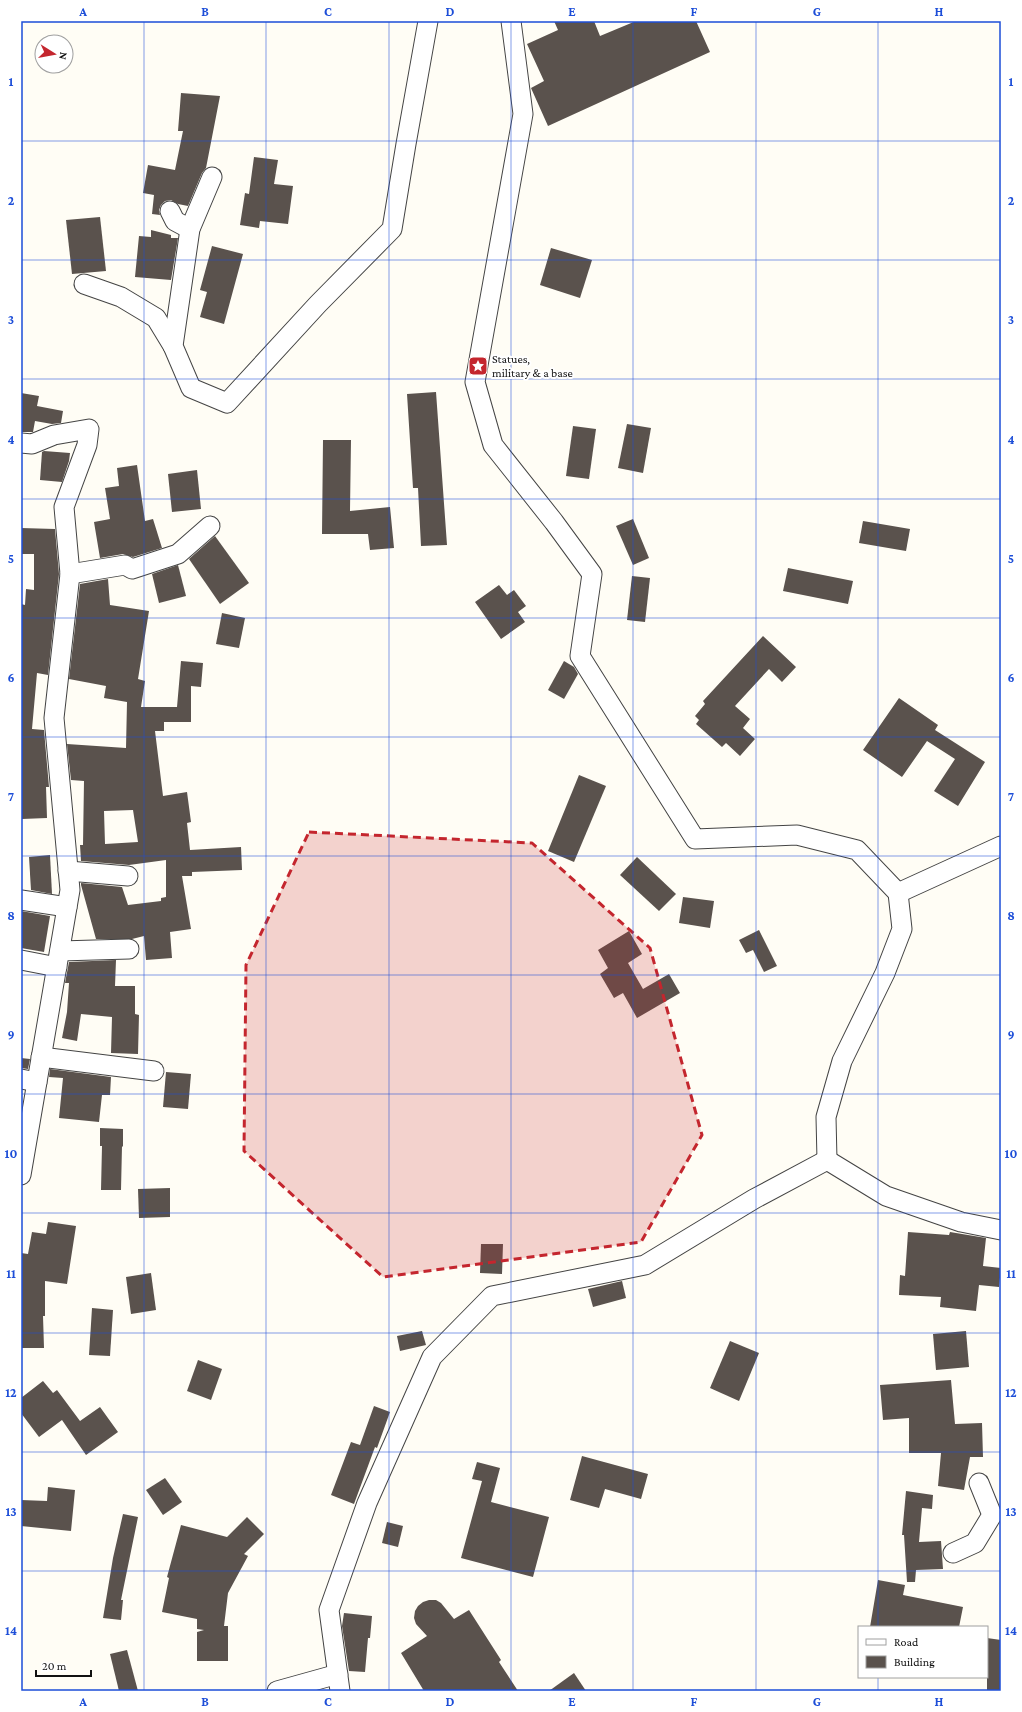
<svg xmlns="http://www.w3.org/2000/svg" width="1022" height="1712" font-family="'Crimson Pro',serif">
  <rect width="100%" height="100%" fill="#fffdf5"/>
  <g fill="#5a524d" fill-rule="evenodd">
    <path d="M 554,21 L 594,21 L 600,36 L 636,21 L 696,21 L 710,52 L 548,126 L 531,88 L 544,81 L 527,44 L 558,30 Z"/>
    <path d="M 181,93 L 220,96 L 206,168 L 202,173 L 188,206 L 178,204 L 171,200 L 165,201 L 161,205 L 159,210 L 160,215 L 152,214 L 154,195 L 143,193 L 148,165 L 175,170 L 183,131 L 178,131 Z"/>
    <path d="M 254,157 L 278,160 L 274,184 L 293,186 L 288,224 L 260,221 L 259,228 L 240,225 L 245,193 L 249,194 Z"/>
    <path d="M 100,217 L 106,271 L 72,274 L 66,220 Z"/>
    <path d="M 151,230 L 171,235 L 171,238 L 178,238 L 171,280 L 135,277 L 139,236 L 151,237 Z"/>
    <path d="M 212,246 L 243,254 L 224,324 L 200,317 L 207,292 L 200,290 Z"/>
    <path d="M 551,248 L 592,260 L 580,298 L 540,285 Z"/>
    <path d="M 436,392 L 447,545 L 421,546 L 418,488 L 413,488 L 407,394 Z"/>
    <path d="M 21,393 L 39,396 L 37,406 L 63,411 L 61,423 L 52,424 L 35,421 L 33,432 L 21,432 Z"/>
    <path d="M 627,424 L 651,428 L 643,473 L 618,468 Z"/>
    <path d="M 573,426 L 596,429 L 589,479 L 566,476 Z"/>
    <path d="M 323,440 L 351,440 L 350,511 L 390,507 L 394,548 L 370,550 L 368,534 L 322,534 Z"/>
    <path d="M 44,451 L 70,453 L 69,461 L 62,482 L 40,480 L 42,452 Z"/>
    <path d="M 137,465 L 145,521 L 153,519 L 162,548 L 133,557 L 123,554 L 100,558 L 94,522 L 110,519 L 105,488 L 119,486 L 117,468 Z"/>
    <path d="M 197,470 L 201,509 L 172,512 L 168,474 Z"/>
    <path d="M 633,519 L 649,558 L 633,565 L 616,526 Z"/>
    <path d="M 863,521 L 910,529 L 906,551 L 859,543 Z"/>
    <path d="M 21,528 L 55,529 L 59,574 L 48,675 L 37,673 L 32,729 L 44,730 L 49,787 L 46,787 L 47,818 L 22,819 L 21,604 L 25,605 L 26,589 L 34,590 L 34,554 L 21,554 Z"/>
    <path d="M 215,536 L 249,583 L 220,604 L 189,559 Z"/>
    <path d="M 178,565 L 186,596 L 159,603 L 152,574 Z"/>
    <path d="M 788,568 L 853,581 L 848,604 L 783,591 Z"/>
    <path d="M 632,576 L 650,578 L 645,622 L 627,620 Z"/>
    <path d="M 108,579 L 110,605 L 149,611 L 138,679 L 145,681 L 141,707 L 177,707 L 181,661 L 203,663 L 201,687 L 191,686 L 191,722 L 164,722 L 164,731 L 155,731 L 163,796 L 187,792 L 191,822 L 187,823 L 190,850 L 241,847 L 242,870 L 192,872 L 192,876 L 182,876 L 191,929 L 170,932 L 172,958 L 146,960 L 144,936 L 132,939 L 96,939 L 81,885 L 81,883 L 122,887 L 128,905 L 161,901 L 161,898 L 166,897 L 166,860 L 129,865 L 81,861 L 80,845 L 83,845 L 84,781 L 71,780 L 67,744 L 126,748 L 127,702 L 104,698 L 106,686 L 69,679 L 80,584 ZM 133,810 L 138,842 L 105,844 L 104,811 Z"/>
    <path d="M 499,585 L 507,595 L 514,590 L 526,606 L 518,612 L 525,622 L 501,639 L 475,602 Z"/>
    <path d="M 222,613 L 245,618 L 239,648 L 216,644 Z"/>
    <path d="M 763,636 L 796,667 L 782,682 L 769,669 L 735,706 L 750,719 L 743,728 L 755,739 L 740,756 L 726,743 L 722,747 L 696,724 L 699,720 L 695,716 L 705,704 L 703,701 Z"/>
    <path d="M 564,661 L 574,667 L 578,674 L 564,699 L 548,690 Z"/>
    <path d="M 899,698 L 938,725 L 935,730 L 985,762 L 958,806 L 934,791 L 955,759 L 927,741 L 902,777 L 863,750 Z"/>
    <path d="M 579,775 L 606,786 L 574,862 L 548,851 Z"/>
    <path d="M 50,855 L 52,894 L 31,890 L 29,857 Z"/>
    <path d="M 637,857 L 676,894 L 659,911 L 620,875 Z"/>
    <path d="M 683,897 L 714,901 L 710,928 L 679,923 Z"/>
    <path d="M 21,911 L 50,916 L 44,952 L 21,948 Z"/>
    <path d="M 759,930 L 777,966 L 764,972 L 753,950 L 746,953 L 739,940 Z"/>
    <path d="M 629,931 L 642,954 L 628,963 L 643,989 L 669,974 L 680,993 L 637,1018 L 623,993 L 614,998 L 600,974 L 608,968 L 598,950 Z"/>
    <path d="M 116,960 L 115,986 L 135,986 L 135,1014 L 139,1015 L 138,1054 L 111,1053 L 112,1017 L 81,1014 L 77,1041 L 62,1038 L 67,1012 L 69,983 L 65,983 L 69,962 Z"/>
    <path d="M 21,1058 L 30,1059 L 28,1069 L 21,1068 Z"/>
    <path d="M 50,1069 L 111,1077 L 110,1095 L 102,1095 L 99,1122 L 59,1118 L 63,1078 L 49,1077 Z"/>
    <path d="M 166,1072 L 191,1074 L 188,1109 L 163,1107 Z"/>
    <path d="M 100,1128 L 123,1129 L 123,1147 L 122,1146 L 121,1190 L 101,1190 L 102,1146 L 100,1146 Z"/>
    <path d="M 170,1188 L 170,1217 L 139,1218 L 138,1189 Z"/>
    <path d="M 48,1222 L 76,1226 L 67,1284 L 45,1281 L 45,1316 L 43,1316 L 44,1348 L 21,1348 L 21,1253 L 28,1254 L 32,1232 L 46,1234 Z"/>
    <path d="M 908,1232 L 949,1235 L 950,1232 L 986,1238 L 983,1266 L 1001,1268 L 999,1287 L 979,1285 L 976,1311 L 940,1307 L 941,1297 L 899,1295 L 900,1275 L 905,1276 Z"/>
    <path d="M 481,1244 L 503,1244 L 502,1274 L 480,1273 Z"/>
    <path d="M 151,1273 L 156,1310 L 131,1314 L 126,1277 Z"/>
    <path d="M 622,1281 L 626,1298 L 593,1307 L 588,1289 Z"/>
    <path d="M 92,1308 L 113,1310 L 110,1356 L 89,1355 Z"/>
    <path d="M 422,1331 L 426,1345 L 400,1351 L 397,1336 Z"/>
    <path d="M 966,1331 L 969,1367 L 936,1370 L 933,1334 Z"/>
    <path d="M 730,1341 L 759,1353 L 739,1401 L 710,1388 Z"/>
    <path d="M 198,1360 L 222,1369 L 211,1400 L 187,1391 Z"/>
    <path d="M 951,1380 L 955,1424 L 982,1423 L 983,1457 L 970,1457 L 964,1490 L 938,1486 L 941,1453 L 909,1453 L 909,1418 L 883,1420 L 880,1385 Z"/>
    <path d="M 43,1381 L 53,1393 L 57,1390 L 80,1421 L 100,1407 L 118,1432 L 86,1455 L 62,1420 L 39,1437 L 21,1413 L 21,1398 Z"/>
    <path d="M 374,1406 L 390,1412 L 377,1448 L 375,1447 L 354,1504 L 331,1495 L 351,1442 L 360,1445 Z"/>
    <path d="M 582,1456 L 648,1474 L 641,1499 L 605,1489 L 599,1508 L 570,1500 Z"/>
    <path d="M 477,1462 L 500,1468 L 491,1502 L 549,1517 L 533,1577 L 461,1558 L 482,1481 L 472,1479 Z"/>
    <path d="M 165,1478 L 182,1502 L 163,1515 L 146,1490 Z"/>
    <path d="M 48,1487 L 75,1490 L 71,1531 L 21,1526 L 21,1500 L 47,1501 Z"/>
    <path d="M 906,1491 L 933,1495 L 932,1509 L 922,1508 L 919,1542 L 941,1541 L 943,1569 L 916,1570 L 915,1582 L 907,1582 L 904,1535 L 902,1535 Z"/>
    <path d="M 123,1514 L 138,1517 L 121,1600 L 123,1600 L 121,1620 L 103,1618 L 113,1558 Z"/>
    <path d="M 247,1517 L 264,1534 L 244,1554 L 248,1556 L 228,1593 L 224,1626 L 228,1626 L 228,1661 L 197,1661 L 197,1632 L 204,1630 L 197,1629 L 197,1619 L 162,1612 L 169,1578 L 167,1577 L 181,1525 L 227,1537 Z"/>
    <path d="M 387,1522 L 403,1526 L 398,1547 L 382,1543 Z"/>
    <path d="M 878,1580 L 905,1585 L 903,1595 L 963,1607 L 959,1627 L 870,1627 Z"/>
    <path d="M 429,1600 L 436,1600 L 441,1603 L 454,1619 L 469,1610 L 501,1660 L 499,1662 L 518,1691 L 424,1691 L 401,1653 L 427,1636 L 416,1624 L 414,1618 L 415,1611 L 418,1606 L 423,1602 Z"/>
    <path d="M 344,1613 L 372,1616 L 370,1638 L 368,1638 L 365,1672 L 349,1671 L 342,1626 Z"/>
    <path d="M 987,1638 L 1001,1640 L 1001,1691 L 987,1691 Z"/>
    <path d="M 127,1650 L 138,1691 L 119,1691 L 110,1654 Z"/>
    <path d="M 574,1673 L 586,1691 L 549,1691 Z"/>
  </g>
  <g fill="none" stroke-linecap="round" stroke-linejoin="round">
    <g stroke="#444" stroke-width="21">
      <g id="minor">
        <path d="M 511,21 L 523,114 L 475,382 L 493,445 L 554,522 L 592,574 L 580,656 L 695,839 L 797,835 L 857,850 L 898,893 L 902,929 L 885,973 L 842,1061 L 826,1117 L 827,1160"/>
        <path d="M 212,177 L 190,229 L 173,346 L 191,388 L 227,403 L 318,304 L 392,229 L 406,144 L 428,21"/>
        <path d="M 170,211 L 175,221 L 190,229"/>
        <path d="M 84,284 L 121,297 L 156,318 L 173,346"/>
        <path d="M 21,443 L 32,444 L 54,435 L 89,429 L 87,445 L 64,507 L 70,574 L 54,718 L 70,890 L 21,1175"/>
        <path d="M 70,574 L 125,565 L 132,569 L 178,554 L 210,526"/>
        <path d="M 68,871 L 128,876"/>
        <path d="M 898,893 L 1001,846"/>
        <path d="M 21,900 L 67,907"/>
        <path d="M 60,951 L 129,949"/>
        <path d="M 21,960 L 57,967"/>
        <path d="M 41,1057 L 154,1071"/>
        <path d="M 21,1079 L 37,1082"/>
        <path d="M 953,1553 L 975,1543 L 992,1515 L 979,1483"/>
        <path d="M 277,1691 L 338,1674"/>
        <path d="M 340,1691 L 329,1610 L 367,1503 L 432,1357 L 492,1296 L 645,1265 L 754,1199 L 827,1160 L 886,1196 L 961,1222 L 1001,1230"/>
      </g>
    </g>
    <use href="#minor" stroke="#fff" stroke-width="19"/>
  </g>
  <path fill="#c4262e" fill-opacity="0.2" stroke="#c4262e" stroke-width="3" stroke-dasharray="8 5" stroke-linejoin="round" d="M 309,832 L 532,843 L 650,948 L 702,1135 L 641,1242 L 383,1277 L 244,1151 L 246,965 Z"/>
  <path fill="none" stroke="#1d4ed8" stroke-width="1" stroke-opacity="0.55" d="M 144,21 L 144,1691M 266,21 L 266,1691M 389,21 L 389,1691M 511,21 L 511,1691M 633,21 L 633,1691M 756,21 L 756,1691M 878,21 L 878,1627M 21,141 L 1001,141M 21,260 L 1001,260M 21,379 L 1001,379M 21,499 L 1001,499M 21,618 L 1001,618M 21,737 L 1001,737M 21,856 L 1001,856M 21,975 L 1001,975M 21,1094 L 1001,1094M 21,1213 L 1001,1213M 21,1333 L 1001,1333M 21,1452 L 1001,1452M 21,1571 L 1001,1571M 878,1677 L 878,1691"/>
  <defs>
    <g id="sight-square" transform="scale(1)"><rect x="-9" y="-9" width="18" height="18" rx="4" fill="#c4262e" stroke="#fff"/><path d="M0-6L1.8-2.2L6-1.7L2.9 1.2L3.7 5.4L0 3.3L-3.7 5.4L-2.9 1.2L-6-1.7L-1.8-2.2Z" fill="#fff"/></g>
  </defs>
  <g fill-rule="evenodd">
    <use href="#sight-square" x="478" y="366"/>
  </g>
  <g text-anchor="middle" stroke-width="4" stroke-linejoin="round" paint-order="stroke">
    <g font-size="12" fill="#111" stroke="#fff" text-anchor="start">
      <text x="492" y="363">Statues,<tspan x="492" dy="14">military &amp; a base</tspan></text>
    </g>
  </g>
  <rect width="1022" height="1712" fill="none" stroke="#ffffff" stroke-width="44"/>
  <rect x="858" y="1626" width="130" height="52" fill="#ffffff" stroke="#a0a0a0"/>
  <rect x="866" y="1639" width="20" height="6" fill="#ffffff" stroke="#a0a0a0"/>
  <text x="894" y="1646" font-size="12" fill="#111111">Road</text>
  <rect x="866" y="1656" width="20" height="12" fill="#5a524d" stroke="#a0a0a0"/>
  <text x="894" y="1666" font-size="12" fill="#111111">Building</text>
  <g transform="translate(54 54) rotate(101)"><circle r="19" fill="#ffffff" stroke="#a0a0a0"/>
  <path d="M0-3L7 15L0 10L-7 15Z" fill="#c4262e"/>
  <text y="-6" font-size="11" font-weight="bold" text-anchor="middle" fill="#111111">N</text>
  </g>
  <path d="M36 1670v6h55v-6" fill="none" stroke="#111111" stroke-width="2"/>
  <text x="42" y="1670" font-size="12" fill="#111111" stroke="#ffffff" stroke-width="3" paint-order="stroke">20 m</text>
  <rect x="22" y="22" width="978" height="1668" fill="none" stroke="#1d4ed8" stroke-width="1.5"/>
  <g font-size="13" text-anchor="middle" font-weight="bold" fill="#1d4ed8">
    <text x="83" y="16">A</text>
    <text x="205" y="16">B</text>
    <text x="328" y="16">C</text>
    <text x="450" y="16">D</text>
    <text x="572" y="16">E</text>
    <text x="694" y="16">F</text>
    <text x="817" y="16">G</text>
    <text x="939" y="16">H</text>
    <text x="11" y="86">1</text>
    <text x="1011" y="86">1</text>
    <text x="11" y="205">2</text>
    <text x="1011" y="205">2</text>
    <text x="11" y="324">3</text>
    <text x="1011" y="324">3</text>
    <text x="11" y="444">4</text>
    <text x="1011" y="444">4</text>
    <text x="11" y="563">5</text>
    <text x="1011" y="563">5</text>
    <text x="11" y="682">6</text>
    <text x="1011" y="682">6</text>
    <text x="11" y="801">7</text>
    <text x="1011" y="801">7</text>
    <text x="11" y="920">8</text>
    <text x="1011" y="920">8</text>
    <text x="11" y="1039">9</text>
    <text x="1011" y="1039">9</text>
    <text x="11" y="1158">10</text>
    <text x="1011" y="1158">10</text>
    <text x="11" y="1278">11</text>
    <text x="1011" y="1278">11</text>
    <text x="11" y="1397">12</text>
    <text x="1011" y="1397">12</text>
    <text x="11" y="1516">13</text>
    <text x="1011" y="1516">13</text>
    <text x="11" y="1635">14</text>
    <text x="1011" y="1635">14</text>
    <text x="83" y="1706">A</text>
    <text x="205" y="1706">B</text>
    <text x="328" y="1706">C</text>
    <text x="450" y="1706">D</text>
    <text x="572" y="1706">E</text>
    <text x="694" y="1706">F</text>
    <text x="817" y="1706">G</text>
    <text x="939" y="1706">H</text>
  </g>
</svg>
